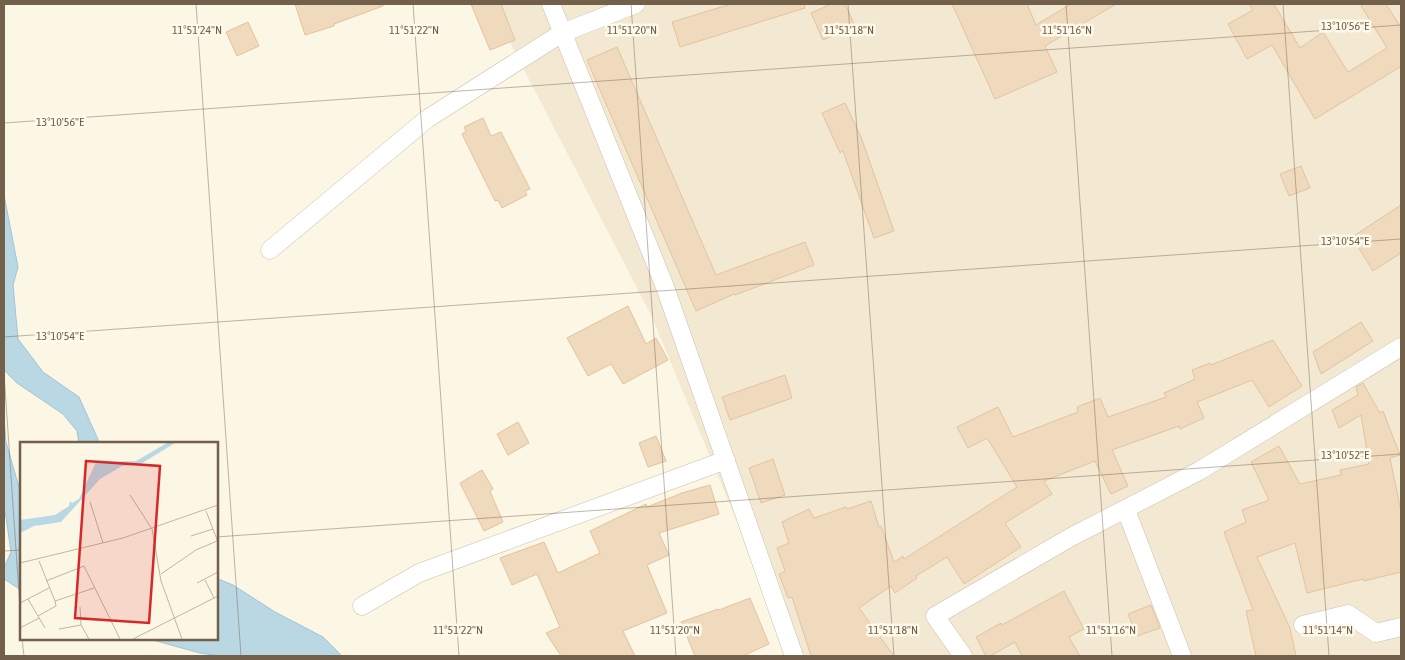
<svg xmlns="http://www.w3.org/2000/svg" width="1405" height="660" font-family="'Asap Condensed',sans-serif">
  <rect width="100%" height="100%" fill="#fcf6e5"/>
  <path fill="#f3e9d3" d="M 490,4 L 1401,4 L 1401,656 L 793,656 L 651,315 Z"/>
  <g fill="#bad7e4" stroke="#a0c5d6">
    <path d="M 4,195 L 18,267 L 13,285 L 18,339 L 43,372 L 79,397 L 100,444 L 79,444 L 77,431 L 63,414 L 17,383 L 5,371 L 4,373 Z"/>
    <path d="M 4,418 L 6,442 L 21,494 L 21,590 L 4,579 L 4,568 L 11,552 L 6,517 L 4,509 Z"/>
    <path d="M 216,578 L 233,585 L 275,612 L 323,637 L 342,656 L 220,656 L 200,653 L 149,639 L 216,639 Z"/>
  </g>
  <g fill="#f0dabd" stroke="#e2c39e">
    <path d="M 295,4 L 383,4 L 383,6 L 334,24 L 334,26 L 305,35 Z"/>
    <path d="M 471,4 L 501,4 L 515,40 L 490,50 Z"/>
    <path d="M 731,4 L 804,4 L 805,8 L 680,47 L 672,22 Z"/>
    <path d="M 831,4 L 845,4 L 855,26 L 823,40 L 811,13 Z"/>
    <path d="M 952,4 L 1027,4 L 1036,25 L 1071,4 L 1116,4 L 1045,46 L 1057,72 L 995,99 Z"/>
    <path d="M 1249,4 L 1274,4 L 1300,48 L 1323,32 L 1348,72 L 1387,48 L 1360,4 L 1386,4 L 1401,27 L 1401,70 L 1400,67 L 1315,119 L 1272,45 L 1247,59 L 1228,24 L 1253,10 Z"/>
    <path d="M 248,22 L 259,46 L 237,56 L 226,32 Z"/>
    <path d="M 617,47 L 716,275 L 805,242 L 814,265 L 735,295 L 734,294 L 696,311 L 587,60 Z"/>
    <path d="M 845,103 L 861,137 L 894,231 L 874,238 L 843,151 L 840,153 L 822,113 Z"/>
    <path d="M 483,118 L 491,136 L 501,132 L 530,189 L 525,191 L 527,195 L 502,208 L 498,200 L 495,201 L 462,134 L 466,131 L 464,127 Z"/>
    <path d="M 1301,166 L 1310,188 L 1289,196 L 1280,174 Z"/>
    <path d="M 1401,205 L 1401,253 L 1373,271 L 1352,237 Z"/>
    <path d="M 628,306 L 646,344 L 656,338 L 668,360 L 623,384 L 611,364 L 588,376 L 567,338 Z"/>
    <path d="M 1361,322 L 1373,341 L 1321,374 L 1313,352 Z"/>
    <path d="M 1273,340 L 1302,386 L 1269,407 L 1252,380 L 1197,402 L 1204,418 L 1180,429 L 1179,426 L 1112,450 L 1128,486 L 1111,494 L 1095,461 L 1044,481 L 1052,494 L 1005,523 L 1021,547 L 964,584 L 947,557 L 916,576 L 917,578 L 895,593 L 891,586 L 859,608 L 894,656 L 811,656 L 792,597 L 788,598 L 779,574 L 785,571 L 777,548 L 789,543 L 782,522 L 809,509 L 814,518 L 846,507 L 847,509 L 871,501 L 879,527 L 881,526 L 894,562 L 903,556 L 904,559 L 1017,487 L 987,438 L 968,448 L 957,427 L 998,407 L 1013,437 L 1078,412 L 1077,407 L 1100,398 L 1108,417 L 1166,397 L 1164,393 L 1195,379 L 1192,370 L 1210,363 L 1211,365 Z"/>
    <path d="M 785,375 L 792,398 L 730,420 L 722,397 Z"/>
    <path d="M 1363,383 L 1380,413 L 1383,411 L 1400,455 L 1390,458 L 1401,511 L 1401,572 L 1364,581 L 1363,579 L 1307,593 L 1295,543 L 1257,557 L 1290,628 L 1296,656 L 1256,656 L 1246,611 L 1253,610 L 1224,532 L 1246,522 L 1242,510 L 1269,500 L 1251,462 L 1279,446 L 1300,484 L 1341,475 L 1340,470 L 1369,464 L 1361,415 L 1339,428 L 1332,410 L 1358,395 L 1356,387 Z"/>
    <path d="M 518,422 L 529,443 L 508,455 L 497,434 Z"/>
    <path d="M 656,436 L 666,461 L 648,467 L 639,443 Z"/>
    <path d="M 773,459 L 785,495 L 761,503 L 749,468 Z"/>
    <path d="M 482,470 L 493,489 L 490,491 L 503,522 L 484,531 L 460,483 Z"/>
    <path d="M 710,485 L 719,514 L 659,533 L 669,555 L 647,565 L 667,613 L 623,631 L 635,656 L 561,656 L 546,633 L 560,627 L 537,574 L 512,585 L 500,558 L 544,542 L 558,573 L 600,553 L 590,531 L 646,504 L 647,507 L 682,493 Z"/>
    <path d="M 1064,591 L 1084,629 L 1069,637 L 1080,656 L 1022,656 L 1015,642 L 990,656 L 986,656 L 976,637 L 1001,623 L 1002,625 Z"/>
    <path d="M 750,598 L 769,644 L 743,656 L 695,656 L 681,622 L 718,609 L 719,610 Z"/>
    <path d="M 1151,605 L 1160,628 L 1137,636 L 1128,614 Z"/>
  </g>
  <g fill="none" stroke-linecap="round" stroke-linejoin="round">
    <g stroke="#cdbfab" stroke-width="19">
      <g id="street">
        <path d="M 551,4 L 665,287 L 794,656"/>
        <path d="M 270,250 L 427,119 L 562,33 L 636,4"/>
        <path d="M 1126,510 L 1182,656"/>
        <path d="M 362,606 L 419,573 L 726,460"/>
        <path d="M 1303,625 L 1348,614 L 1376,633 L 1401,627"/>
        <path d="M 963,656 L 935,616 L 1071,537 L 1199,471 L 1401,347"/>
      </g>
    </g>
    <use href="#street" stroke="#fff" stroke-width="18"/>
  </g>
  <path fill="none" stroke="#73604b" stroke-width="1" stroke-opacity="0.45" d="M 196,4 L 241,656M 413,4 L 459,656M 631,4 L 676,656M 848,4 L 894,656M 1066,4 L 1112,656M 1283,4 L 1329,656M 4,123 L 1401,25M 4,337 L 1401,239M 4,373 L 21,623M 216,537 L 1401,454M 4,551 L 21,550M 22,639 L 24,656"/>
  <g transform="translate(20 442)">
    <rect width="198" height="198" fill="#fcf6e5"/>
    <path d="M 147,1 L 155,1 L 119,23 L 102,24 L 80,37 L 41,80 L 14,84 L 0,91 L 0,78 L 35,73 L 49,64 L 50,59 L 52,61 L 59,57 L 76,20 L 116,19 Z" fill="#bad7e4"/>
    <path fill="none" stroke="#c1b6a2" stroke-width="1" d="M 110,53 L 132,87 L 141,139 L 162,197M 70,60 L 83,101M 186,69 L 198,100M 171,94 L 193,87M 19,119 L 35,159 L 74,146M 0,121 L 103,96 L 198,63M 141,132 L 176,108 L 197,99M 185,138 L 194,156M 26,139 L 64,124 L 100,197M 177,141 L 198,130M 8,157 L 25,186M 0,161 L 29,146M 60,165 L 61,183 L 69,197M 18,174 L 36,164 L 35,159M 0,186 L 19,176M 39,187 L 61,183M 113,197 L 198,154"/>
    <path fill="#d62828" fill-opacity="0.15" stroke="#d62828" stroke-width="2.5" d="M 66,19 L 140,24 L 129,181 L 55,176 Z"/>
    <rect width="198" height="198" fill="none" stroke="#73604b" stroke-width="2.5"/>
  </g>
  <g font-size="12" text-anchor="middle" fill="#73604b" stroke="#fefaeb" stroke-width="5" stroke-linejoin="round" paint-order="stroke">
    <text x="1345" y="30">13°10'56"E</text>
    <text x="197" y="34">11°51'24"N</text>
    <text x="414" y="34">11°51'22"N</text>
    <text x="632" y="34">11°51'20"N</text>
    <text x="849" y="34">11°51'18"N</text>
    <text x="1067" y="34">11°51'16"N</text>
    <text x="60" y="126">13°10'56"E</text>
    <text x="1345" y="245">13°10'54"E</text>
    <text x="60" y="340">13°10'54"E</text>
    <text x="1345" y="459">13°10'52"E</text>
    <text x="458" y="634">11°51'22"N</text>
    <text x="675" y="634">11°51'20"N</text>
    <text x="893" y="634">11°51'18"N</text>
    <text x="1111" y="634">11°51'16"N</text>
    <text x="1328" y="634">11°51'14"N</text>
  </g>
  <rect width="1405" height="660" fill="none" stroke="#73604b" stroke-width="10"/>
</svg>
